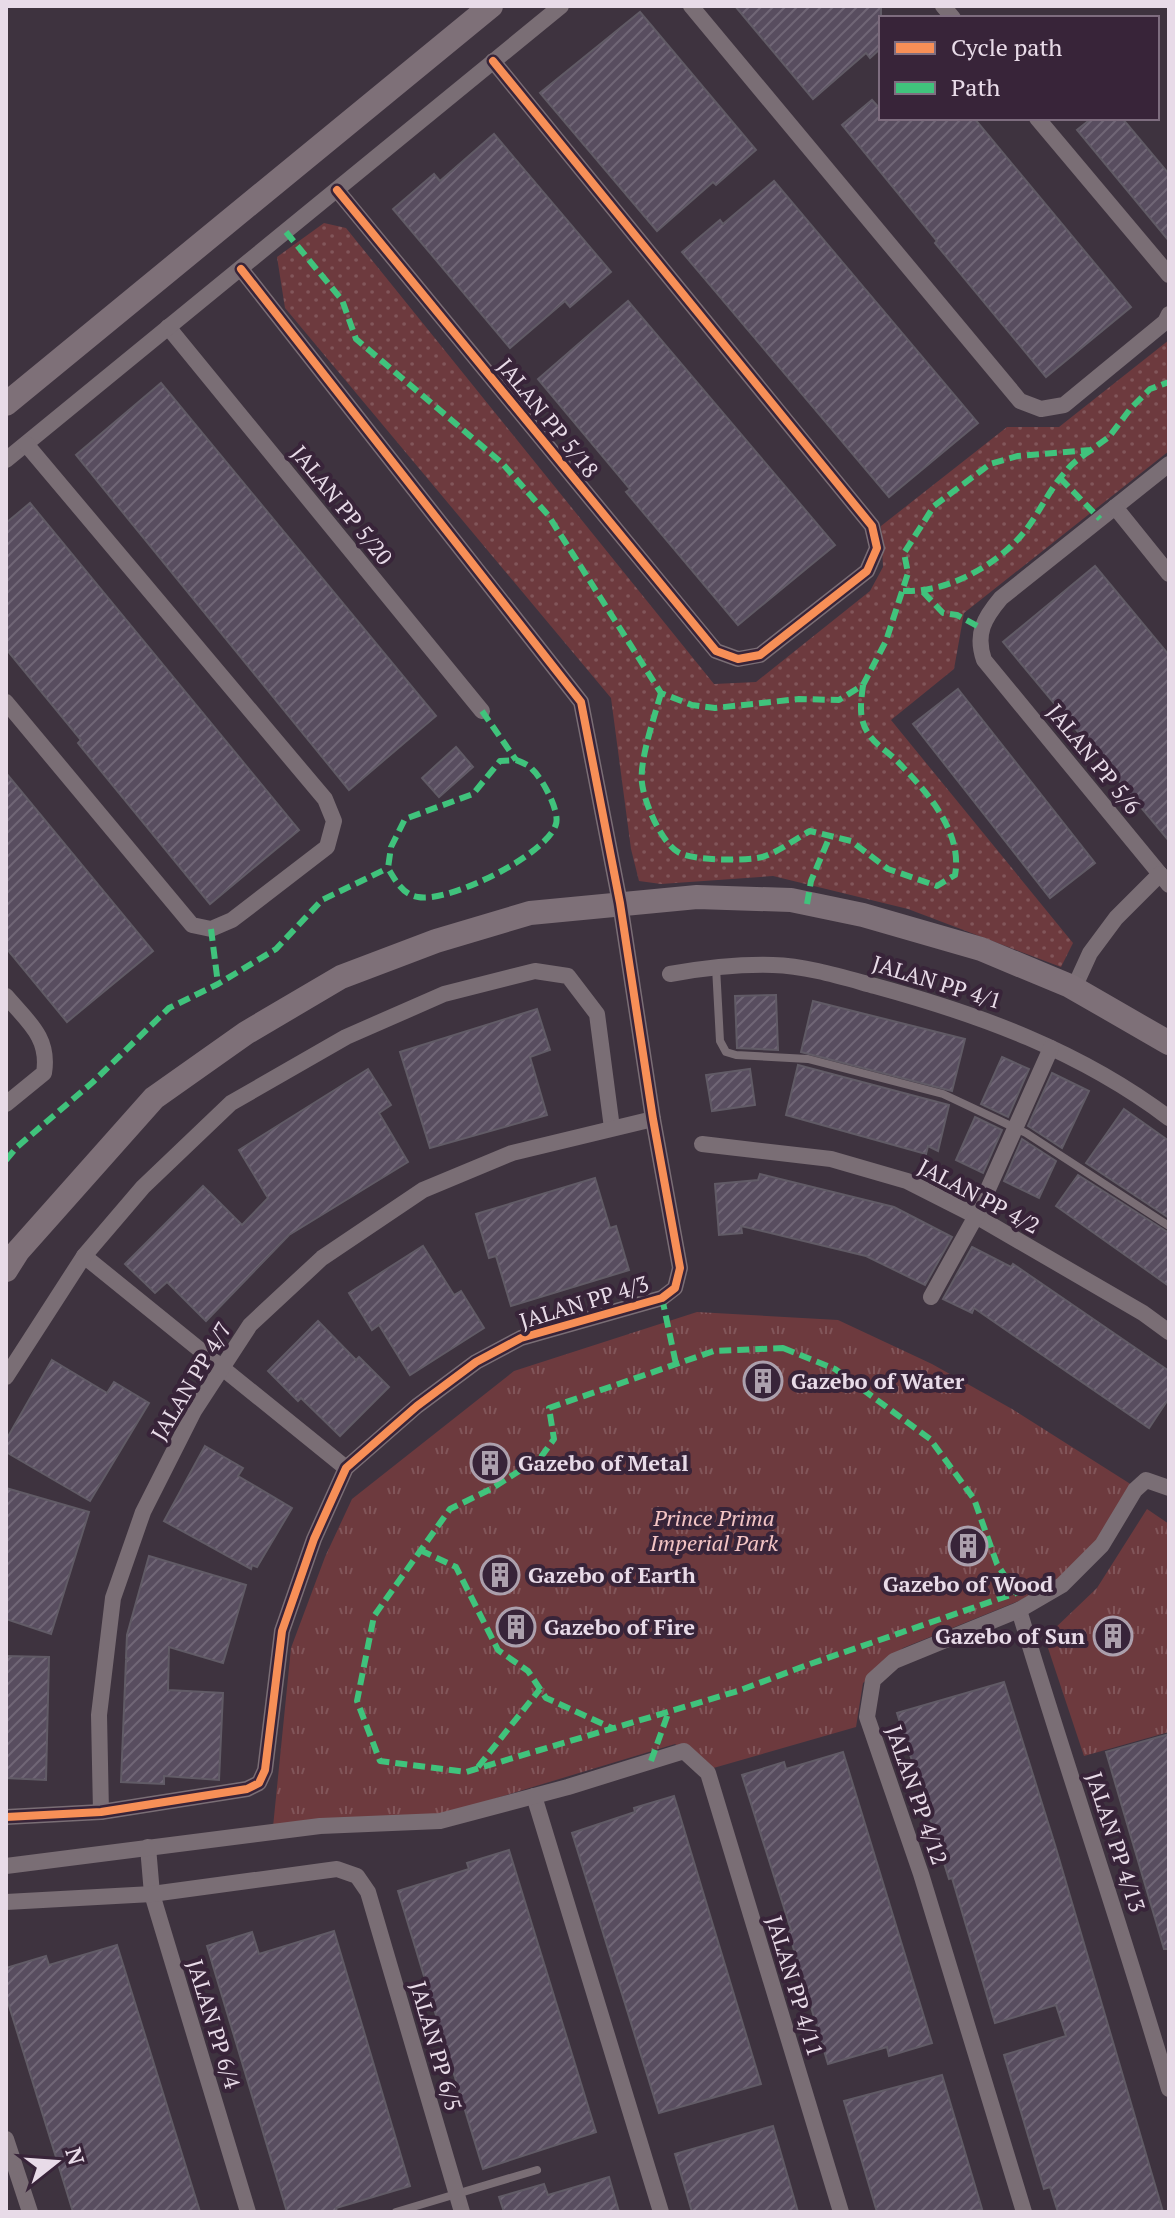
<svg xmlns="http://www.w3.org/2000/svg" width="1175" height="2218" font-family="'PT Serif',serif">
  <defs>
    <pattern id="park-tufts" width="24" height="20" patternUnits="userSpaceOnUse" patternTransform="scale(2)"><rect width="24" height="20" fill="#6d3a3e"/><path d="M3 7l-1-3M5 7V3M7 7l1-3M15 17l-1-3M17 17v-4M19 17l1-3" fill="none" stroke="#82565a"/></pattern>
    <pattern id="garden-dots" width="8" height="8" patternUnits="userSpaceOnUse" patternTransform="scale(2)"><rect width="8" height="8" fill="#6d3a3e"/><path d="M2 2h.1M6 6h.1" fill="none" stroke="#82565a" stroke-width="1.8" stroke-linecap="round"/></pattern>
    <pattern id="building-hatch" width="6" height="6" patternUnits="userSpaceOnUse" patternTransform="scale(2)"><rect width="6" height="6" fill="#584d5f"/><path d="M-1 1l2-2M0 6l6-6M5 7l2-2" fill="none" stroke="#706676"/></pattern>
  </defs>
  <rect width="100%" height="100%" fill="#3e333f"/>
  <g fill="url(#park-tufts)">
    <path d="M 697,1312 L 838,1320 L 932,1364 L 1012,1409 L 1132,1485 L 1099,1541 L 1062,1581 L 1021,1600 L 903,1648 L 863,1683 L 856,1727 L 710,1769 L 675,1744 L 427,1819 L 273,1827 L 291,1648 L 325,1557 L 352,1499 L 514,1371 Z"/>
    <path d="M 1147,1509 L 1169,1524 L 1169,1732 L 1084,1756 L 1047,1645 L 1052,1631 L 1097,1588 Z"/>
  </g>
  <path fill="url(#garden-dots)" d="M 324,223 L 346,228 L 714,684 L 756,682 L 870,591 L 883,567 L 881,526 L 1007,427 L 1059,427 L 1169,340 L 1169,451 L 964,613 L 954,669 L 891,720 L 1073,943 L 1061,967 L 908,909 L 773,876 L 661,884 L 639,881 L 631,849 L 611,698 L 285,308 L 277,257 Z"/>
  <g fill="url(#building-hatch)" stroke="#615b66" stroke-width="2">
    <path d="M 735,6 L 881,6 L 881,48 L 870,58 L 866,53 L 813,99 Z"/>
    <path d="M 640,12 L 756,150 L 716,185 L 713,182 L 657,231 L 540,93 Z"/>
    <path d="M 872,100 L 881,110 L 881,118 L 974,118 L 1131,307 L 1046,377 L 935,243 L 937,241 L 842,125 Z"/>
    <path d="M 1092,118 L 1122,118 L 1169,174 L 1169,241 L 1077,130 Z"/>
    <path d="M 494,134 L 611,272 L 570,307 L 565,301 L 510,348 L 393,209 L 434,174 L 440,181 Z"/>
    <path d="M 774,181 L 978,423 L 889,497 L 682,252 L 720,220 L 723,224 Z"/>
    <path d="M 628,301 L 835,545 L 738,625 L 626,492 L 630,489 L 538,379 Z"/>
    <path d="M 161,383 L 436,716 L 349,790 L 76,455 Z"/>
    <path d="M 30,503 L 299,830 L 210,904 L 78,743 L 81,740 L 6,649 L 6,523 Z"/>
    <path d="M 1095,566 L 1169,655 L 1169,841 L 1003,642 Z"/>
    <path d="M 958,689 L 1095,863 L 1050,898 L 913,724 Z"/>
    <path d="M 456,747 L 473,767 L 439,797 L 422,778 Z"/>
    <path d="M 6,773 L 153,951 L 67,1022 L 6,948 Z"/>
    <path d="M 776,995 L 778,1050 L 737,1048 L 735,996 Z"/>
    <path d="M 813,1001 L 965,1039 L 952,1091 L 801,1052 Z"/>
    <path d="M 537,1009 L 550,1050 L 530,1057 L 547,1115 L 430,1148 L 400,1052 Z"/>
    <path d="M 1002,1057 L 1029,1069 L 1008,1117 L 981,1104 Z"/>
    <path d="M 798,1065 L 949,1105 L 938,1151 L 928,1146 L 926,1154 L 786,1115 Z"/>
    <path d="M 368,1069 L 391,1105 L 379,1113 L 408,1162 L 289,1235 L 206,1321 L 167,1282 L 155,1293 L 125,1264 L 203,1186 L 242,1225 L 268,1198 L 239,1150 Z"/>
    <path d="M 750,1069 L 755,1105 L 712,1111 L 706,1075 Z"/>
    <path d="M 1052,1073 L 1089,1091 L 1062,1148 L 1028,1126 Z"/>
    <path d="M 1124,1109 L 1169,1141 L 1169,1218 L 1086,1163 Z"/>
    <path d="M 975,1117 L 1002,1130 L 983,1173 L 956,1160 Z"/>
    <path d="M 1022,1139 L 1056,1161 L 1039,1198 L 1004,1181 Z"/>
    <path d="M 760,1174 L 894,1207 L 952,1237 L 925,1285 L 866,1256 L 741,1226 L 742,1233 L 719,1235 L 715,1184 L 758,1180 Z"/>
    <path d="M 1078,1175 L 1169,1233 L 1169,1286 L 1056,1206 Z"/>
    <path d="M 595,1178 L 610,1228 L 616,1226 L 629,1270 L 511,1306 L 496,1256 L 489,1258 L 476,1214 Z"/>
    <path d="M 423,1246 L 454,1295 L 461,1291 L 484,1328 L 410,1375 L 379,1325 L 372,1330 L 349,1293 Z"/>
    <path d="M 972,1247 L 1011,1267 L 1013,1264 L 1169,1371 L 1169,1398 L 1149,1428 L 974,1308 L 972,1313 L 943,1299 Z"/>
    <path d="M 318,1321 L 356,1360 L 359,1357 L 389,1387 L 340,1436 L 301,1398 L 298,1401 L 268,1371 Z"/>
    <path d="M 52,1360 L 107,1393 L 114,1382 L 149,1403 L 90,1501 L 6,1452 L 6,1440 Z"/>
    <path d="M 771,1370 L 775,1387 L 757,1394 L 750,1376 Z"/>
    <path d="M 489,1445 L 507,1464 L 489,1480 L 474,1462 Z"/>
    <path d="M 205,1446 L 243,1468 L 238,1476 L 292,1508 L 257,1567 L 252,1565 L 251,1569 L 164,1521 Z"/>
    <path d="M 6,1488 L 89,1512 L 51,1634 L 6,1619 Z"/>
    <path d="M 973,1534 L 979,1551 L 962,1558 L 956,1541 Z"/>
    <path d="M 149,1556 L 246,1585 L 223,1663 L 169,1647 L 168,1690 L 223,1693 L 219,1780 L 164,1776 L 164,1784 L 121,1782 L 126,1660 L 130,1659 L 126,1658 L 127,1635 Z"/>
    <path d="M 505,1562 L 512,1582 L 496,1588 L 488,1567 Z"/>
    <path d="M 6,1656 L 49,1657 L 46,1780 L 6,1778 Z"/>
    <path d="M 1004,1682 L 1055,1845 L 1163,2212 L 1058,2212 L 1050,2187 L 1044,2189 L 1004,2055 L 1066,2036 L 1056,2005 L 995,2023 L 952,1878 L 949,1879 L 897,1713 Z"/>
    <path d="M 1169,1734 L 1169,1949 L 1164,1949 L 1106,1752 Z"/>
    <path d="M 843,1752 L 932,2043 L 889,2056 L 887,2047 L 828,2064 L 788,1930 L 791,1930 L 742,1775 L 784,1762 L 786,1769 Z"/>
    <path d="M 674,1796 L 761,2084 L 659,2113 L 572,1833 L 635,1812 L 634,1808 Z"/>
    <path d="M 509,1850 L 596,2132 L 483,2169 L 398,1891 L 469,1869 L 467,1863 Z"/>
    <path d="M 334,1931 L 410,2186 L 336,2208 L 337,2212 L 287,2212 L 207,1946 L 252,1932 L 259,1954 Z"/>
    <path d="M 117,1945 L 200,2212 L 73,2212 L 6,1996 L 6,1968 L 46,1956 L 49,1965 Z"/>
    <path d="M 942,2075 L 982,2209 L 971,2212 L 877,2212 L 844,2101 Z"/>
    <path d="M 773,2126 L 798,2212 L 692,2212 L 675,2154 Z"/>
    <path d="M 609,2177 L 619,2212 L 504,2212 L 499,2197 L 544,2184 L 548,2195 Z"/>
  </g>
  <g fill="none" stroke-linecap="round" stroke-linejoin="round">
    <g stroke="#7a6e75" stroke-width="8">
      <path d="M 716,967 L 720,1041 L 726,1052 L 736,1055 L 808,1059 L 943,1094 L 1026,1133 L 1169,1226"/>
      <path d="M 396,2212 L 537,2170"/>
    </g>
    <g stroke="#7a6e75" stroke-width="16">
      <path d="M 691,6 L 1020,401 L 1041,409 L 1064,405 L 1165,322 L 1169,314"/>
      <path d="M 943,6 L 953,18"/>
      <path d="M 1037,118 L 1169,275"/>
      <path d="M 337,190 L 716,651 L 738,659 L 760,655 L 867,571 L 877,548 L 872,526 L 493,61"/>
      <path d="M 168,327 L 482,711"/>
      <path d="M 6,460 L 561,6"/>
      <path d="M 1169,464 L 1001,598 C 984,618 975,634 984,660 L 1169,885"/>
      <path d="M 1115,507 L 1169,574"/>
      <path d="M 6,702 L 192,925 L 211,929 L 232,920 L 327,847 L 334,821 L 325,799 L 26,444"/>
      <path d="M 670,974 C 704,968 738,964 773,965 C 807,966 842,977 875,986 C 981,1015 1080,1051 1169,1118"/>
      <path d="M 1074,988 L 1090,953 L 1116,918 L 1160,874"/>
      <path d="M 6,996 C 27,1021 50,1037 44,1073 L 6,1104"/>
      <path d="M 702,1144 L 831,1159 L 907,1181 L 976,1216 L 1143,1313 L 1169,1332"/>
      <path d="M 84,1256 L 346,1468"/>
      <path d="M 931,1297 L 976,1216 L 1051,1048"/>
      <path d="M 6,1377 L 84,1256 L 143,1187 L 231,1103 L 346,1037 L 444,994 L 535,971 L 568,976 L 597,1014 L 612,1128"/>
      <path d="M 1019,1610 C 1067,1770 1122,1928 1169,2089"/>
      <path d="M 534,1796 L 661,2212"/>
      <path d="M 101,1812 L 99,1715 L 113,1598 L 143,1512 L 194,1411 L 250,1325 L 322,1258 L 423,1190 L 512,1153 L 653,1119"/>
      <path d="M 6,1817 L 101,1812 L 247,1789 L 259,1783 L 265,1770 L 282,1631 L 314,1539 L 346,1468 L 417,1406 L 476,1362 L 521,1338 L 662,1298 L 675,1288 L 680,1268 L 653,1119 L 620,903 L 581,702 L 241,269"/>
      <path d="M 148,1847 L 152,1894 L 248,2212"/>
      <path d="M 6,1866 L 320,1826 L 440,1821 L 568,1787 L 684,1751 L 708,1773 L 841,2212"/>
      <path d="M 6,1902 L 152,1894 L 337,1869 L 357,1876 L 368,1892 L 462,2212"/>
      <path d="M 6,2139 L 30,2212"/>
      <path d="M 1024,2212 L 921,1874 L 867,1717 L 873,1680 L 894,1661 L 1019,1610 L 1062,1585 L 1102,1545 L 1135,1490 L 1146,1480 L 1169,1488"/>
    </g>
    <g stroke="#7e7078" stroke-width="24">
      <path d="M 6,404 L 491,6"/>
      <path d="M 6,1270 L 18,1251 L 154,1098 L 246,1033 L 341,977 L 436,941 L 530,913 L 697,897 L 791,900 L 863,915 L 981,949 L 1070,986 L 1169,1043"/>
    </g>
    <g stroke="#40c37c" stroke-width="6" stroke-dasharray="12 6" stroke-linecap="butt">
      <path d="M 286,232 L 342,300 L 356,339 L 502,463 L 548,515 L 661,693 L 692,705 L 715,708 L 799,699 L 839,700 L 863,685 L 886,641 L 908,573 L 904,553 L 934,506 L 990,464 L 1018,456 L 1091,450 L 1109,437 L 1131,408 L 1150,389 L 1169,382"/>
      <path d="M 1060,478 L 1100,519"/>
      <path d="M 903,591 C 945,593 992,568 1020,537 C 1038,517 1048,490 1067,470 C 1073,462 1083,456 1091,450"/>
      <path d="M 923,592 L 943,613 L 957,615 L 981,628"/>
      <path d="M 661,693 C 655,715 639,761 642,783 C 644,802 661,842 678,852 C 691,861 747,861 762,857 C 779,852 795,839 810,831 L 851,841 L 888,869 L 937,886 L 955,875 C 963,832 927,792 899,763 C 890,753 875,745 868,733 C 858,718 861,702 863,685"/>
      <path d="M 482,711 L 516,760"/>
      <path d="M 516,760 C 521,762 529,765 532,769 C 542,778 560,811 556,824 C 547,855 449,903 418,897 C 403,895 395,880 388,868 L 391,847 L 405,819 L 473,794 L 500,761 Z"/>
      <path d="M 807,904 L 811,881 L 830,836"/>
      <path d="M 211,929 L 218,984"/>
      <path d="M 6,1160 L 17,1147 L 93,1082 L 169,1008 L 218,984 L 276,949 L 322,900 L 388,868"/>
      <path d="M 662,1298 L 676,1364"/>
      <path d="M 783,1348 L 835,1369 L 930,1439 L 974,1499 L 997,1564 L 1016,1593 L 807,1665 L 738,1691 L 466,1772 L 380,1761 L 357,1701 L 374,1616 L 450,1509 L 491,1489 L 541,1457 L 554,1439 L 549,1408 L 714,1351 Z"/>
      <path d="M 420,1550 L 456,1567 L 498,1650 L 528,1671 L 546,1698 L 612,1728"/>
      <path d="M 651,1761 L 669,1711"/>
      <path d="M 478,1767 L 540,1689"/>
    </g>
    <g stroke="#382439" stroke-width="13">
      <g id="cycleway">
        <path d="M 337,190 L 716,651 L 738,659 L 760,655 L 867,571 L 877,548 L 872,526 L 493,61"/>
        <path d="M 6,1817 L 101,1812 L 247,1789 L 259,1783 L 265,1770 L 282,1631 L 314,1539 L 346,1468 L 417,1406 L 476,1362 L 521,1338 L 662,1298 L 675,1288 L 680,1268 L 653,1119 L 620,903 L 581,702 L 241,269"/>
      </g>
    </g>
    <use href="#cycleway" stroke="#f78f57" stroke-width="8"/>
  </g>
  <defs>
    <g id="building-ring" transform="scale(2)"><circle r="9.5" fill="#382439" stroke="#aca0ad" stroke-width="1.5"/><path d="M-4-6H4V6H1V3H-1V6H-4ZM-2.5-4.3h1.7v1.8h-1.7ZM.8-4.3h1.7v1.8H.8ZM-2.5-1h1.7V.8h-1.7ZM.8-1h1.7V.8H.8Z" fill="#aca0ad"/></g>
  </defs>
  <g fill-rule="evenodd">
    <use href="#building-ring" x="763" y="1381"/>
    <use href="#building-ring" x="490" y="1463"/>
    <use href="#building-ring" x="968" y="1546"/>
    <use href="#building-ring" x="500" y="1575"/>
    <use href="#building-ring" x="516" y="1627"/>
    <use href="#building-ring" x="1113" y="1636"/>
  </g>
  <g text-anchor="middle" stroke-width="8" stroke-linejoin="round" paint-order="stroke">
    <g font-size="22" fill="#e8dbe8" stroke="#382439">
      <text transform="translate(548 418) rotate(51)" y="8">JALAN PP 5/18</text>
      <text transform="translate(342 505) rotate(51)" y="8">JALAN PP 5/20</text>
      <text transform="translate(1094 759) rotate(51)" y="8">JALAN PP 5/6</text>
      <text transform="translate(937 982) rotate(17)" y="8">JALAN PP 4/1</text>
      <text transform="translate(979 1196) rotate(28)" y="8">JALAN PP 4/2</text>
      <text transform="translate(584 1302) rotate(-17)" y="8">JALAN PP 4/3</text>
      <text transform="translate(191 1381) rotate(-59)" y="8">JALAN PP 4/7</text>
      <text transform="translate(917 1795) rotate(71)" y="8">JALAN PP 4/12</text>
      <text transform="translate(1116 1842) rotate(72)" y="8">JALAN PP 4/13</text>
      <text transform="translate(795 1986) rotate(73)" y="8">JALAN PP 4/11</text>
      <text transform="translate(214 2024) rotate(73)" y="8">JALAN PP 6/4</text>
      <text transform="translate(436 2046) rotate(74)" y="8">JALAN PP 6/5</text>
    </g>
    <g font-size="22" font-weight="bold" fill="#e8dbe8" stroke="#382439" text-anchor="start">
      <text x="791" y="1389">Gazebo of Water</text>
      <text x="518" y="1471">Gazebo of Metal</text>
      <text x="528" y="1583">Gazebo of Earth</text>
      <text x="968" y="1592" text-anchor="middle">Gazebo of Wood</text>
      <text x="544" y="1635">Gazebo of Fire</text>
      <text x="1085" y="1644" text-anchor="end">Gazebo of Sun</text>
    </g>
    <g font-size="22" font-style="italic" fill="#f3c4c4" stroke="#382439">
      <text x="714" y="1526">Prince Prima<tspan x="714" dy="25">Imperial Park</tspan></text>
    </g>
  </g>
  <rect width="1175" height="2218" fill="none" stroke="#e8dbe8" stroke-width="16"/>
  <rect x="879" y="16" width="280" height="104" fill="#382439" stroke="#7e6d7f" stroke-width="2"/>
  <rect x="895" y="42" width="40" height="12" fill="#f78f57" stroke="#7e6d7f" stroke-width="2"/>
  <text x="951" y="56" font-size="24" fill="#e8dbe8">Cycle path</text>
  <rect x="895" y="82" width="40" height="12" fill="#40c37c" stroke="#7e6d7f" stroke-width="2"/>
  <text x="951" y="96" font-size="24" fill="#e8dbe8">Path</text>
  <g transform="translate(56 2162) rotate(73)" stroke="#382439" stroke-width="6" paint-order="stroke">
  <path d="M0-6L14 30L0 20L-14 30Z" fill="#e8dbe8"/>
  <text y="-12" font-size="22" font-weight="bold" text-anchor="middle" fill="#e8dbe8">N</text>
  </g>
</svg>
